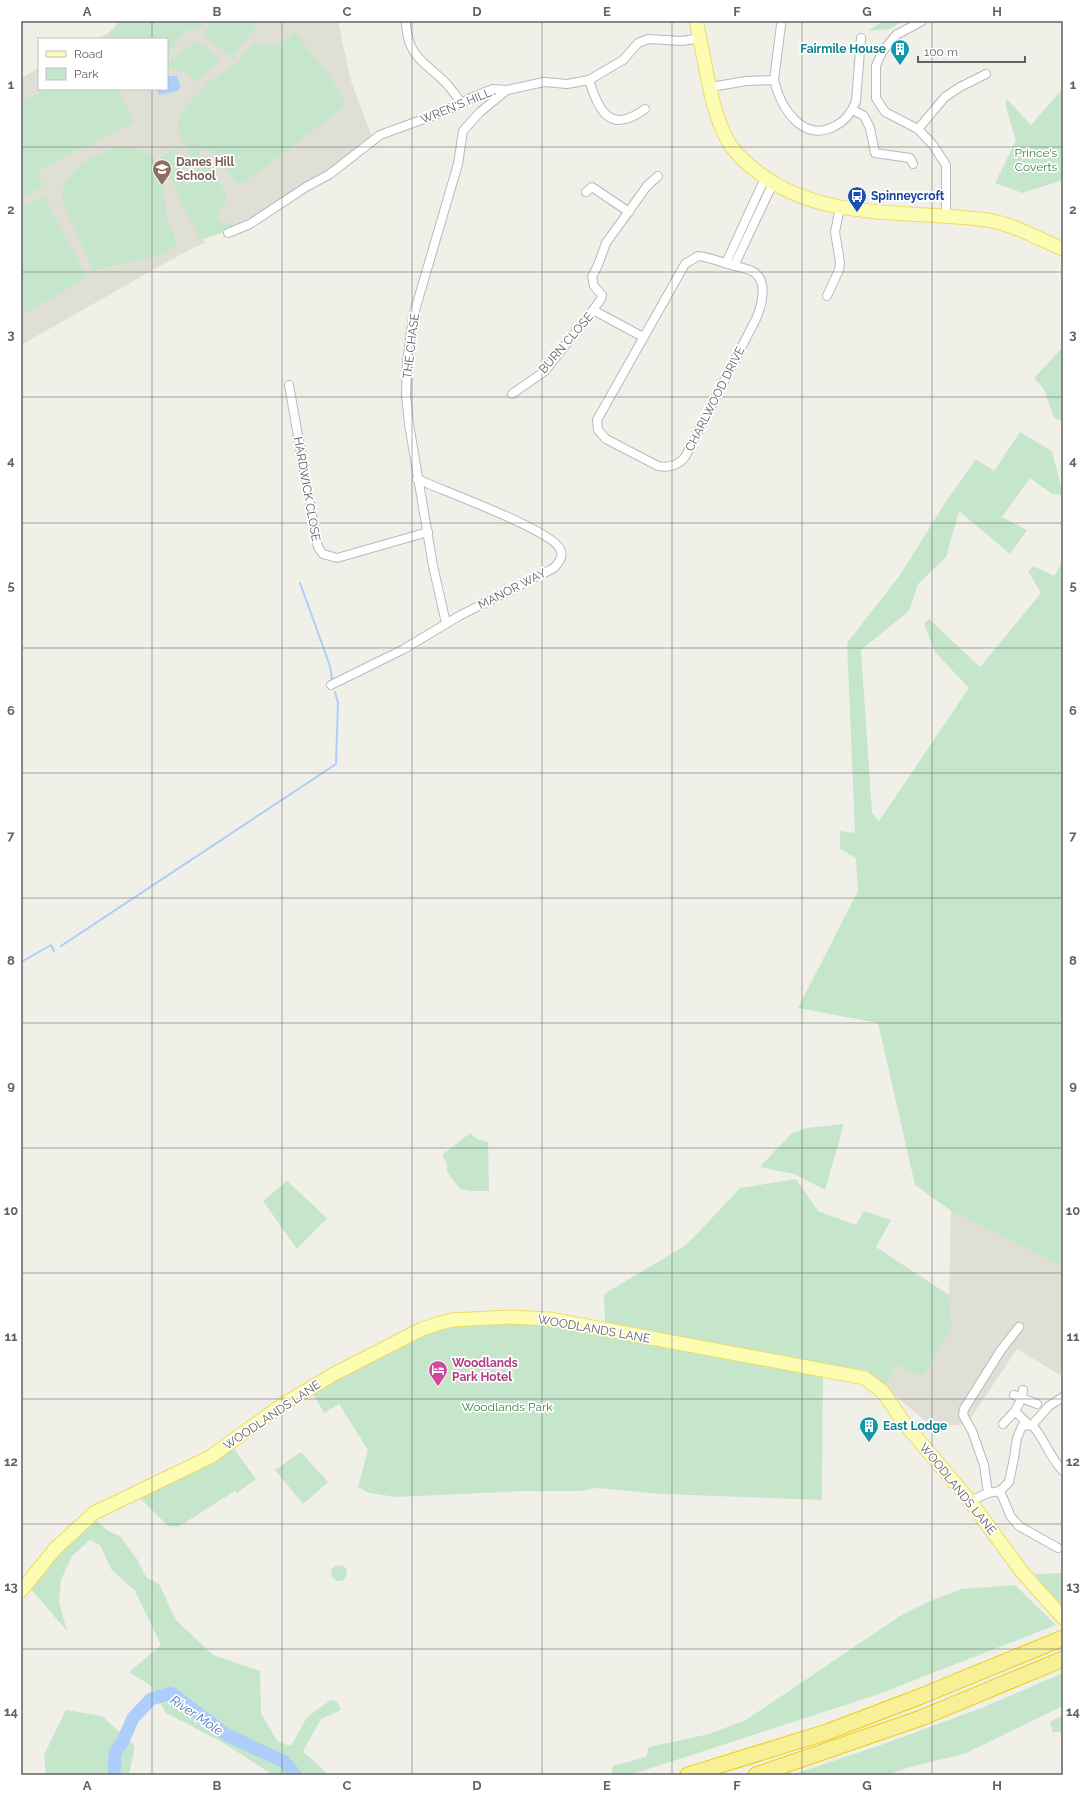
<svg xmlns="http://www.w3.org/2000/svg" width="1084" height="1796" font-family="Raleway,sans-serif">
  <rect width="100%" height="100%" fill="#f1f0e8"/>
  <g fill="#e0dfd6">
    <path d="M 120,21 L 338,21 L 351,81 L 372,137 L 323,174 L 246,224 L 204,239 L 205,243 L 193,248 L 160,266 L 21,345 L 21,78 L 39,68 L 39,89 L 167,89 L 167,39 L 97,39 L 109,33 Z"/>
    <path d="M 951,1211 L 1049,1260 L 1063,1268 L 1063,1370 L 1060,1375 L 1017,1349 L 971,1418 L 959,1425 L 938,1426 L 927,1422 L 886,1388 L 896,1365 L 952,1326 L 949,1295 Z"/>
  </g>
  <g fill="#c6e6cc">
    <path d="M 120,21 L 205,21 L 198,30 L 188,29 L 167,55 L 167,39 L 112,39 L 109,33 Z"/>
    <path d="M 213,21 L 249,21 L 256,26 L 232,58 L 202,35 Z"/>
    <path d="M 883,21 L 903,21 L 890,29 L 868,31 Z"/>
    <path d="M 295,32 L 336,85 L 346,106 L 240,186 L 208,149 L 198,149 L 200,158 L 209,166 L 227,194 L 227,199 L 217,216 L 222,223 L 235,223 L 237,227 L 204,239 L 199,239 L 199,236 L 190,220 L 161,157 L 175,149 L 176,159 L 186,184 L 194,182 L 199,176 L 197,171 L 179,132 L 178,120 L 186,107 L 209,82 L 239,61 L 252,43 L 276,46 Z"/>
    <path d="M 195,42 L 206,46 L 219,59 L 198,83 C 189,74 180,69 167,69 L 172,60 Z"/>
    <path d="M 1063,88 L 1063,180 L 1022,193 L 995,183 L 1016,141 L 1006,107 L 1006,98 L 1031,125 Z"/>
    <path d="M 47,89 L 118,89 L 134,122 L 38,171 L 43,186 L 21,197 L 21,102 Z"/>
    <path d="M 130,147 L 152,155 L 162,178 L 167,219 L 177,245 L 160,255 L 93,271 L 61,198 L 65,181 L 82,163 L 112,148 Z"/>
    <path d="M 44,196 L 87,278 L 21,315 L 21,207 Z"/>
    <path d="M 1063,344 L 1063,421 L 1054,418 L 1044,389 L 1034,378 L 1062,348 Z"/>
    <path d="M 1020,432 L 1052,451 L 1063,495 L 1052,494 L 1030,478 L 1002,517 L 1027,530 L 1010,554 L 959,511 L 946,557 L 918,584 L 909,611 L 861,650 L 872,813 L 879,821 L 969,688 L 935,652 L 924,624 L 929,619 L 980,667 L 1041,593 L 1028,571 L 1033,566 L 1054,576 L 1063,561 L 1063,1268 L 1049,1260 L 951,1211 L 915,1185 L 878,1023 L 798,1008 L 858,891 L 856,858 L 840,849 L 840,831 L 855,833 L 847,643 L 900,575 L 945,503 L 976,459 L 994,471 Z"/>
    <path d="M 844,1124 L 825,1190 L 794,1174 L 760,1167 L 791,1134 L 807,1128 Z"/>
    <path d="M 470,1133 L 477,1139 L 488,1142 L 489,1191 L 471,1191 L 460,1189 L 447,1172 L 447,1164 L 442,1155 Z"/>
    <path d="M 796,1179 L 818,1211 L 856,1225 L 864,1211 L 891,1220 L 876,1247 L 949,1295 L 952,1326 L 924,1376 L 896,1365 L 886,1388 L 867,1370 L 826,1366 L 605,1326 L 604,1294 L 683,1247 L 696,1235 L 740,1188 Z"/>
    <path d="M 287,1181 L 327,1218 L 297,1249 L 263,1201 Z"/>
    <path d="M 505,1322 L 558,1325 L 823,1373 L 822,1500 L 661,1494 L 596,1488 L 580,1491 L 524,1491 L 396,1497 L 369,1493 L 358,1487 L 368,1450 L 339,1404 L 324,1413 L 312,1392 L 428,1332 L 448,1327 Z"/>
    <path d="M 232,1446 L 256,1479 L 237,1493 L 235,1491 L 178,1527 L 168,1526 L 137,1495 Z"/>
    <path d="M 301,1452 L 328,1482 L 303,1504 L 275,1470 Z"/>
    <path d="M 93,1518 L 108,1531 L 120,1536 L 137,1559 L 146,1577 L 159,1584 L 176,1620 L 213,1655 L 260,1671 L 261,1713 L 278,1742 L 291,1746 L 307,1717 L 331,1700 L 337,1701 L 341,1710 L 321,1719 L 303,1751 L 329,1775 L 273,1775 L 220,1741 L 166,1713 L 150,1685 L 129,1672 L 161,1645 L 135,1591 L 111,1569 L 100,1545 L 90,1540 L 72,1556 L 61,1580 L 59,1602 L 67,1631 L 30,1588 L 79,1528 Z"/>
    <circle cx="339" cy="1573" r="8"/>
    <path d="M 1063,1573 L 1063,1609 L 1034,1574 Z"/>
    <path d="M 1015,1585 L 1056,1625 L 876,1695 L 630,1775 L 611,1775 L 613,1766 L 646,1757 L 649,1747 L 709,1734 L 746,1720 L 903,1614 L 930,1601 L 962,1589 Z"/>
    <path d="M 1063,1673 L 1063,1706 L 964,1754 L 910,1767 L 887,1775 L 791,1775 L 878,1746 L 984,1707 Z"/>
    <path d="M 66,1710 L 102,1716 L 135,1746 L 129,1775 L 46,1775 L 44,1755 Z"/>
    <path d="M 1063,1715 L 1063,1732 L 1053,1732 L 1050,1722 Z"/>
  </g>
  <path fill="#adcdfb" d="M 167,76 L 177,76 L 180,86 L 178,91 L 159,95 L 156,89 L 167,89 Z"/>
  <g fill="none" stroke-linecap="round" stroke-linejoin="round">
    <g stroke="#adcdfb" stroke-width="2">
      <path d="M 300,583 L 330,666 L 332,679"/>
      <path d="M 61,946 L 336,764 L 338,703 L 335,692"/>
      <path d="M 21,962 L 51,945 L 54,951"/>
    </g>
    <path stroke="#adcdfb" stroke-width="13" d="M 114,1775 L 115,1753 L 123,1741 L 133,1718 L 151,1699 L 171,1693 L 227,1735 L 285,1762 L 295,1775"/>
    <g stroke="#b8b9be" stroke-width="10">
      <g id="minor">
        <path d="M 922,21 L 896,35 L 882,52 L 876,66 L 876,98 L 885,112 L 918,129 L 933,145 L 946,165 L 946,217"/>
        <path d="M 406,24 C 408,56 423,61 444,81 C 450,87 456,96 462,103"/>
        <path d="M 589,80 C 599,113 611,134 645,109"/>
        <path d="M 774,80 L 781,25"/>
        <path d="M 711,87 L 746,81 L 774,80 C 780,107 803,144 835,126 C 845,121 852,112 856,101 L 861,38"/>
        <path d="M 853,110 L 864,116 L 870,128 L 875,153 L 910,158 L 913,164"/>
        <path d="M 918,129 L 945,97 L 960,87 L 986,74"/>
        <path d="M 586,192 L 592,187 L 629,212"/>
        <path d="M 228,233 L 250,224 L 306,187 L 330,174 L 380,135 L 443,112 L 473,97 L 493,89 L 507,90 L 544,82 L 567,84 L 589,80 L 623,60 L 638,43 L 648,39 L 682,41 L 701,38"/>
        <path d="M 698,256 C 708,257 718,261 728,264 C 736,266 745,268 752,271 C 769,280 762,305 756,319 L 685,457 C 678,466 669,468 658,466 L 606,439 L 598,430 L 597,420 L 685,264 Z"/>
        <path d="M 726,263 L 765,178"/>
        <path d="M 734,266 L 773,183"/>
        <path d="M 827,296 L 839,270 L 840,262 L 835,232 L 840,207"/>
        <path d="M 593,310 L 601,299 L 602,295 L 594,286 L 592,277 L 598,265 L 606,243 L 647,186 L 658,176"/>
        <path d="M 289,385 L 316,538 L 318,547 L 323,554 L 337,558 L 428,532"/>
        <path d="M 512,394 L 545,371 L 593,310 L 643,337"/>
        <path d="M 446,623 L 433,566 L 409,424 L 406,395 L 407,362 L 413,317 L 458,164 L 463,131 L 480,112 L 507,90"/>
        <path d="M 331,685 L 404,649 L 459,616 L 554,568 C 559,562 564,556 560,549 C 552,530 441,490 417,479"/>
        <path d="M 1014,1395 L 1037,1404"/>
        <path d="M 1015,1411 L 1022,1398 L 1023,1390"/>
        <path d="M 1003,1424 L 1015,1411 L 1029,1425"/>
        <path d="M 1032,1425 L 1049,1406 L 1063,1397"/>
        <path d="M 1000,1491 L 1011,1517 L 1019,1526 L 1058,1548"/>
        <path d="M 988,1493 L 984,1465 L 972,1431 L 963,1415 L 964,1409 L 1001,1350 L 1019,1327"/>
        <path d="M 970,1501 L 988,1493 L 1000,1491 L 1009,1482 L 1014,1458 L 1017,1438 L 1022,1426 L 1032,1425 C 1045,1439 1049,1457 1063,1471"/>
      </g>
    </g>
    <g stroke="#ecdc66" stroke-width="15">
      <g id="primary">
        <path d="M 696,21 C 705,57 710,110 728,141 C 735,154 747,164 759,173 C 824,223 911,209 987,220 C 1013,224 1039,239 1063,249"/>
        <path d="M 21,1591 L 55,1549 L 94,1513 L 210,1457 L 282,1405 L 334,1374 L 422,1329 L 437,1324 L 452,1320 L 510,1317 L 550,1319 L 865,1378 L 883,1392 L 905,1424 L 970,1501 L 1022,1572 L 1063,1618"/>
      </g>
    </g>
    <g stroke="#eecc0b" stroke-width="17">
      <g id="motorway">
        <path d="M 688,1775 L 827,1732 L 919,1697 L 1063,1638"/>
        <path d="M 756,1775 L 921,1718 L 1063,1659"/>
      </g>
    </g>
    <use href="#minor" stroke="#fff" stroke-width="8"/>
    <use href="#primary" stroke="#fcfcb2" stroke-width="13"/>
    <use href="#motorway" stroke="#f8f097" stroke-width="15"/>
  </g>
  <path fill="none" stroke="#5f6267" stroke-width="1" stroke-opacity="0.55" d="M 152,21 L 152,39M 282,21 L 282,1775M 412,21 L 412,1775M 542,21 L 542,1775M 672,21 L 672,1775M 802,21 L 802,1775M 932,21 L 932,1775M 152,89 L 152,1775M 21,147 L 1063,147M 21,272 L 1063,272M 21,397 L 1063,397M 21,523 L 1063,523M 21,648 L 1063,648M 21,773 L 1063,773M 21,898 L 1063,898M 21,1023 L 1063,1023M 21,1148 L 1063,1148M 21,1273 L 1063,1273M 21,1399 L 1063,1399M 21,1524 L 1063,1524M 21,1649 L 1063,1649"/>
  <defs>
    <g id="building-pin" transform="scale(1)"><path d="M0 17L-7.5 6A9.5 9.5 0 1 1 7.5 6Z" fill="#0f9aa8" stroke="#fff"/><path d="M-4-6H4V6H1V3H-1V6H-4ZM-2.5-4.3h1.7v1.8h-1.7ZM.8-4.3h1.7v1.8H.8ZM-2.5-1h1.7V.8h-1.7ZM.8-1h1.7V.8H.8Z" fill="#fff"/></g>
    <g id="school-pin" transform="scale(1)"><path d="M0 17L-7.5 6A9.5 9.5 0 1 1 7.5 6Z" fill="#8d6e63" stroke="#fff"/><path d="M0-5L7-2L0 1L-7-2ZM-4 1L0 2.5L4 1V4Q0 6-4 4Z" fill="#fff"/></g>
    <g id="bus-pin" transform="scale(1)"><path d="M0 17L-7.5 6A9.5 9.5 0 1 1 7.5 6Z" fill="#1a4fb4" stroke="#fff"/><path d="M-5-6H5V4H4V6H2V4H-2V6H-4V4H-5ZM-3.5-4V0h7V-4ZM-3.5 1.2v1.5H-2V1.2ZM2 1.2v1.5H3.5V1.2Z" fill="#fff"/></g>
    <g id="hotel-pin" transform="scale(1)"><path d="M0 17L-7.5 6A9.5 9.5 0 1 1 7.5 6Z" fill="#d1479c" stroke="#fff"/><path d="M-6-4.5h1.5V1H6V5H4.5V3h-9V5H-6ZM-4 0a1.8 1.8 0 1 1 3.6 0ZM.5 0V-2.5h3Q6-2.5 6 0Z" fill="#fff"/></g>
  </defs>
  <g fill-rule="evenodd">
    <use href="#building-pin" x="900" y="49"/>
    <use href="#school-pin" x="162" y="169"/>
    <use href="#bus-pin" x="857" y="196"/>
    <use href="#hotel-pin" x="438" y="1370"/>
    <use href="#building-pin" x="869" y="1426"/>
  </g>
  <g text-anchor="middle" stroke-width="3.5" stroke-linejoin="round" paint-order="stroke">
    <g font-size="12" font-weight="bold" fill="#0d838f" stroke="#fff" text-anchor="end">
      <text x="886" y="53">Fairmile House</text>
      <text x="883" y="1430" text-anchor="start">East Lodge</text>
    </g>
    <g font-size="12" fill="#5f6267" stroke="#fff">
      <text transform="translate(456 106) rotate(-22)" y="4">WREN'S HILL</text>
      <text transform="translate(566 343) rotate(-49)" y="4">BURN CLOSE</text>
      <text transform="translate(411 346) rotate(-83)" y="4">THE CHASE</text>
      <text transform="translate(715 399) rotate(-63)" y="4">CHARLWOOD DRIVE</text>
      <text transform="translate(307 489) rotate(80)" y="4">HARDWICK CLOSE</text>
      <text transform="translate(512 589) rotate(-27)" y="4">MANOR WAY</text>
      <text transform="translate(594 1329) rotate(10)" y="4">WOODLANDS LANE</text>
      <text transform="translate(272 1415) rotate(-34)" y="4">WOODLANDS LANE</text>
      <text transform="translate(958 1489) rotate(51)" y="4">WOODLANDS LANE</text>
    </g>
    <g font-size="12" fill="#3a8449" stroke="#fff">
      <text x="1036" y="157">Prince's<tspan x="1036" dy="14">Coverts</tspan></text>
      <text x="507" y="1411">Woodlands Park</text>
    </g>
    <g font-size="12" font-weight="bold" fill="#785e54" stroke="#fff" text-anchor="start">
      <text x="176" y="166">Danes Hill<tspan x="176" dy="14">School</tspan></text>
    </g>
    <g font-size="12" font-weight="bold" fill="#164399" stroke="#fff" text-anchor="start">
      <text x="871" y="200">Spinneycroft</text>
    </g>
    <g font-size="12" font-weight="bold" fill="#b23c85" stroke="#fff" text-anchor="start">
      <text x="452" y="1367">Woodlands<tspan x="452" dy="14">Park Hotel</tspan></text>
    </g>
    <g font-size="13" font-style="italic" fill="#4f74c0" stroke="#fff">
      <text transform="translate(197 1715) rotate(34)" y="5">River Mole</text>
    </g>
  </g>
  <rect width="1084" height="1796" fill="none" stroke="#ffffff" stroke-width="44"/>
  <rect x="38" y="38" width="130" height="52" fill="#ffffff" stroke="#bfc0c2"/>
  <rect x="46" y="51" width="20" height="6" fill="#fcfcb2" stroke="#bfc0c2"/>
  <text x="74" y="58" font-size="12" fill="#5f6267">Road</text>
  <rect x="46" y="68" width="20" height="12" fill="#c6e6cc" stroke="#bfc0c2"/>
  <text x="74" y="78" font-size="12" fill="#5f6267">Park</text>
  <path d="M918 56v6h107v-6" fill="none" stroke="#5f6267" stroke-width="2"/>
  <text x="924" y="56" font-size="12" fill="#5f6267" stroke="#ffffff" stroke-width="3" paint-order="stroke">100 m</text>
  <rect x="22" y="22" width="1040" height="1752" fill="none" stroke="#5f6267" stroke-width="1.5"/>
  <g font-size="13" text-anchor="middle" font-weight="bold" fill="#5f6267">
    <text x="87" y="16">A</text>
    <text x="217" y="16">B</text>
    <text x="347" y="16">C</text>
    <text x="477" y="16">D</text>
    <text x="607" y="16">E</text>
    <text x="737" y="16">F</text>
    <text x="867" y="16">G</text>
    <text x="997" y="16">H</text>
    <text x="11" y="89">1</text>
    <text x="1073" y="89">1</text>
    <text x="11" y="214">2</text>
    <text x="1073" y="214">2</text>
    <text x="11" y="339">3</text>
    <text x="1073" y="339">3</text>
    <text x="11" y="465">4</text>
    <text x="1073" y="465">4</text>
    <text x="11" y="590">5</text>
    <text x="1073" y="590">5</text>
    <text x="11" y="715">6</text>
    <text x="1073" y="715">6</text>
    <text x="11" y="840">7</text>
    <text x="1073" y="840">7</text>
    <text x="11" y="965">8</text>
    <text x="1073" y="965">8</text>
    <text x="11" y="1090">9</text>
    <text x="1073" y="1090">9</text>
    <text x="11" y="1215">10</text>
    <text x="1073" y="1215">10</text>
    <text x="11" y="1341">11</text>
    <text x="1073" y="1341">11</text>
    <text x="11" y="1466">12</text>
    <text x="1073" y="1466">12</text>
    <text x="11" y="1591">13</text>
    <text x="1073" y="1591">13</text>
    <text x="11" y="1716">14</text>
    <text x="1073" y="1716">14</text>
    <text x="87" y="1790">A</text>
    <text x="217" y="1790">B</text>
    <text x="347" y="1790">C</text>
    <text x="477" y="1790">D</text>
    <text x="607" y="1790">E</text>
    <text x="737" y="1790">F</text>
    <text x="867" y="1790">G</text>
    <text x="997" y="1790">H</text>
  </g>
</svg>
